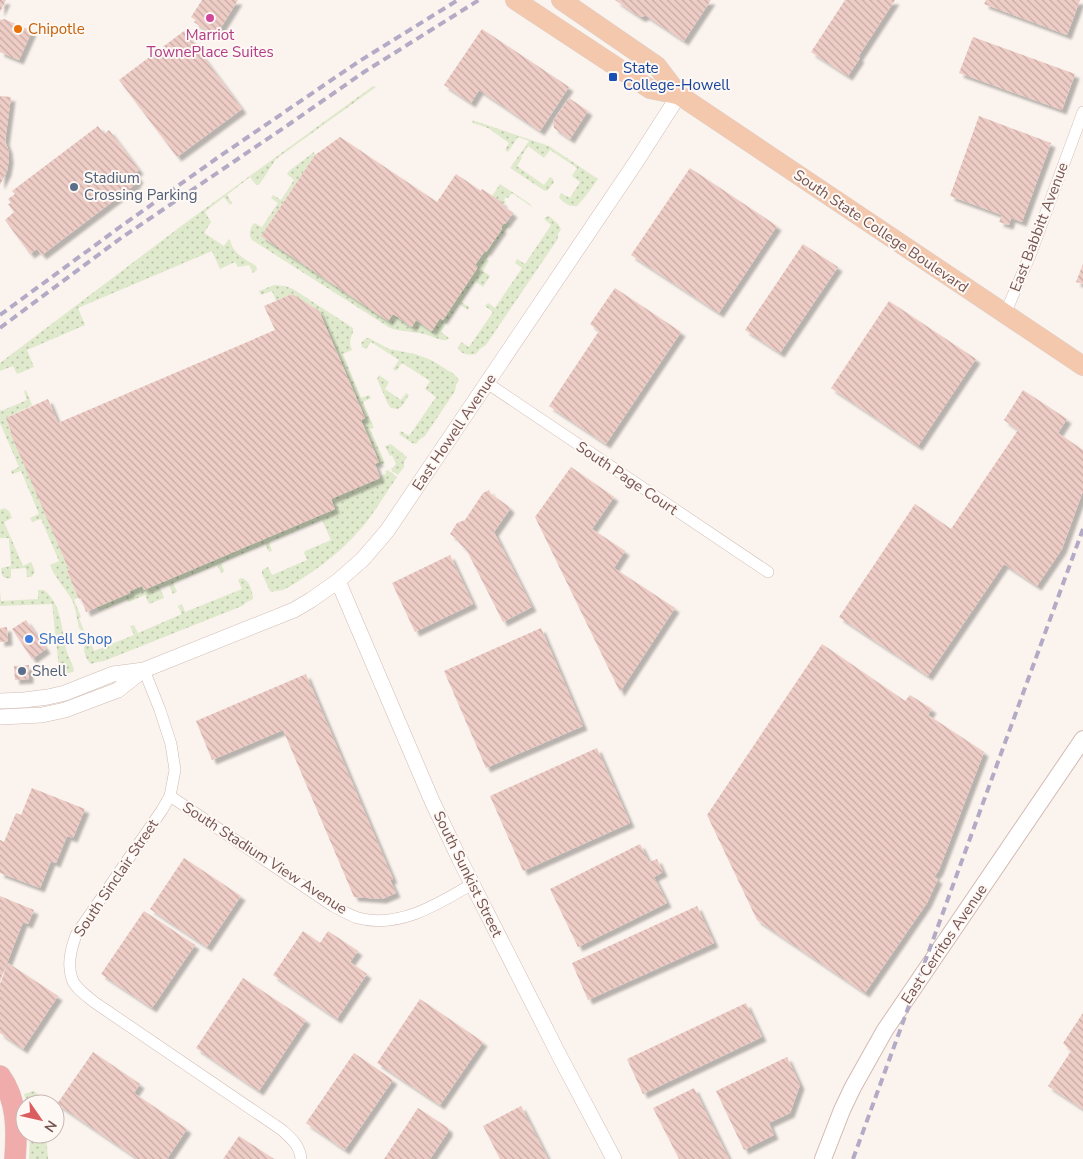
<svg xmlns="http://www.w3.org/2000/svg" width="1083" height="1159" font-family="'Nunito Sans',sans-serif">
  <defs>
    <pattern id="grass-dots" width="8" height="8" patternUnits="userSpaceOnUse" patternTransform="scale(1.25)"><rect width="8" height="8" fill="#dfe9cc"/><path d="M2 2h.1M6 6h.1" fill="none" stroke="#b9c0a8" stroke-width="1.8" stroke-linecap="round"/></pattern>
    <pattern id="building-back-hatch" width="6" height="6" patternUnits="userSpaceOnUse" patternTransform="scale(1.25)"><rect width="6" height="6" fill="#efcdc7"/><path d="M-1 5l2 2M0 0l6 6M5-1l2 2" fill="none" stroke="#c6a9a4"/></pattern>
    <filter id="shadow"><feDropShadow dx="4.5" dy="4.5" stdDeviation="1" flood-color="#0004"/></filter>
  </defs>
  <rect width="100%" height="100%" fill="#fbf3ed"/>
  <g fill="url(#grass-dots)">
    <path d="M 373,86 L 376,87 L 276,159 L 259,185 L 256,185 L 250,177 L 227,195 L 232,203 L 230,205 L 224,197 L 205,212 L 211,222 L 204,233 L 224,246 L 229,239 L 230,240 C 233,254 245,259 256,266 L 257,270 L 253,273 L 249,265 L 238,267 L 235,262 L 220,269 L 212,251 L 78,308 L 85,325 L 27,350 L 34,367 L 17,374 L 13,366 L 0,371 L 0,363 L 184,224 Z"/>
    <path d="M 472,120 L 549,146 L 598,179 L 585,197 L 577,206 C 570,207 563,203 559,197 L 561,193 L 570,198 L 580,182 L 572,176 L 577,168 L 550,150 L 544,158 L 528,146 L 521,157 L 522,158 L 517,166 L 544,185 L 550,177 L 553,179 L 554,182 L 548,190 L 545,191 L 510,168 L 529,141 L 518,137 L 508,152 L 505,150 L 509,143 L 488,128 L 473,123 Z"/>
    <path d="M 314,152 L 315,155 L 261,236 L 388,321 L 393,314 L 411,327 L 416,320 L 431,331 L 440,318 L 443,320 L 478,267 L 475,265 L 485,251 L 487,252 L 502,229 L 501,227 L 504,223 L 506,224 L 507,222 L 510,223 L 486,259 L 489,261 L 483,271 L 490,276 L 483,287 L 475,281 L 461,302 L 469,307 L 468,310 L 459,304 L 441,332 L 449,338 L 447,340 C 440,341 434,337 427,335 C 415,331 401,332 390,328 L 252,240 C 248,234 250,229 254,223 L 262,227 L 278,203 L 271,198 L 273,195 L 281,200 L 294,180 L 287,174 L 289,171 Z"/>
    <path d="M 500,184 L 530,204 L 532,207 L 512,193 L 508,198 L 506,197 L 504,200 L 506,202 L 504,204 L 492,196 Z"/>
    <path d="M 549,216 L 558,224 L 561,229 L 558,234 L 558,237 L 557,240 L 486,345 L 480,349 L 476,354 C 470,355 461,355 458,348 L 461,342 L 469,347 L 493,312 L 485,306 L 488,303 L 495,308 L 522,268 L 515,263 L 517,259 L 525,264 L 551,225 L 544,219 L 546,217 Z"/>
    <path d="M 274,285 L 285,286 L 293,289 L 353,328 C 354,336 347,338 352,350 L 343,354 L 361,398 L 369,395 L 371,398 L 363,402 L 374,428 L 370,429 L 385,463 L 376,467 L 375,464 L 379,462 L 361,420 L 365,418 L 319,311 L 292,294 L 276,301 L 272,291 L 261,295 L 259,291 Z"/>
    <path d="M 366,338 L 369,338 L 389,349 L 415,354 L 431,360 L 454,374 L 459,380 L 456,385 L 455,391 L 425,436 L 419,440 L 416,444 L 412,443 L 399,434 L 401,431 L 409,436 L 436,397 L 425,389 L 430,381 L 402,363 L 396,371 L 393,369 L 399,360 L 371,342 L 366,349 L 362,347 L 361,343 Z"/>
    <path d="M 379,375 L 389,382 L 385,389 L 401,400 L 406,393 L 409,395 L 402,406 L 398,409 L 391,408 L 388,404 L 377,379 Z"/>
    <path d="M 26,390 L 32,405 L 6,418 L 11,432 L 69,570 L 67,571 L 78,597 L 74,600 L 81,617 L 79,618 L 84,631 L 81,630 L 79,628 C 77,619 76,609 72,600 C 65,588 55,578 50,565 L 59,561 L 41,519 L 32,522 L 30,518 L 39,514 L 21,471 L 12,474 L 11,471 L 19,467 L 0,423 L 0,409 L 1,411 L 27,400 L 24,391 Z"/>
    <path d="M 391,444 L 407,457 L 404,462 L 404,467 L 398,475 L 392,471 L 391,468 L 394,467 L 394,466 L 396,464 L 392,455 L 390,456 L 385,446 Z"/>
    <path d="M 388,470 L 397,477 C 386,493 376,510 364,525 C 348,544 330,560 309,574 C 301,579 292,586 283,590 C 279,591 276,590 272,592 L 270,591 L 262,574 L 262,570 L 268,567 L 272,575 L 307,560 L 304,553 L 305,551 L 331,540 L 322,520 L 269,542 L 272,551 L 269,552 L 265,544 L 221,563 L 224,571 L 221,573 L 217,565 L 173,583 L 177,592 L 173,594 L 169,585 L 160,588 L 164,598 L 149,604 L 145,595 L 129,602 L 126,600 L 99,611 L 97,607 L 130,593 L 130,591 L 142,586 L 144,590 L 335,509 L 331,499 L 380,478 L 380,476 L 386,474 L 385,471 Z"/>
    <path d="M 4,508 L 9,511 L 12,518 L 4,522 L 23,566 L 31,562 C 34,568 37,572 31,577 L 27,577 L 26,568 L 11,569 L 11,578 C 2,579 2,576 1,568 L 11,566 L 9,538 L 0,538 L 0,510 Z"/>
    <path d="M 241,578 C 249,579 252,590 253,597 L 253,599 L 247,602 L 242,606 L 104,661 L 97,662 L 91,664 C 86,660 84,653 84,647 L 86,644 L 91,643 L 94,651 L 134,635 L 130,626 L 134,625 L 138,633 L 182,614 L 178,606 L 182,604 L 185,612 L 242,589 L 238,580 Z"/>
    <path d="M 38,590 L 44,590 C 63,605 61,631 67,652 C 69,659 73,664 74,671 L 60,677 L 52,604 L 0,606 L 0,592 L 1,601 L 38,599 Z"/>
    <path d="M 34,1091 L 44,1099 L 44,1104 L 27,1104 L 24,1094 Z"/>
    <path d="M 30,1134 L 46,1134 L 48,1159 L 29,1159 Z"/>
  </g>
  <g fill="url(#building-back-hatch)" filter="url(#shadow)">
    <path d="M 0,0 L 6,0 L 0,12 Z"/>
    <path d="M 202,0 L 238,0 L 217,34 L 212,30 L 210,33 L 194,22 L 196,20 L 191,17 Z"/>
    <path d="M 615,0 L 711,0 L 684,41 L 645,15 L 643,17 L 640,17 Z"/>
    <path d="M 845,0 L 895,0 L 858,57 L 860,58 L 848,76 L 811,52 Z"/>
    <path d="M 986,0 L 1080,0 L 1067,35 L 984,4 Z"/>
    <path d="M 4,19 L 32,31 L 19,60 L 0,52 L 0,20 Z"/>
    <path d="M 482,29 L 569,87 L 540,131 L 479,90 L 471,103 L 444,85 Z"/>
    <path d="M 184,31 L 242,109 L 177,157 L 119,80 Z"/>
    <path d="M 973,37 L 1075,74 L 1062,110 L 959,73 Z"/>
    <path d="M 0,96 L 11,97 L 5,141 L 8,149 L 9,159 L 7,171 L 0,185 Z"/>
    <path d="M 569,98 L 588,111 L 570,139 L 554,128 L 553,121 Z"/>
    <path d="M 979,116 L 1051,143 L 1022,222 L 1011,218 L 1009,225 L 999,222 L 1002,215 L 950,196 Z"/>
    <path d="M 98,126 L 104,134 L 109,130 L 139,170 L 135,173 L 139,179 L 136,182 L 137,183 L 42,255 L 37,249 L 30,254 L 5,220 L 14,212 L 8,204 L 11,203 L 8,199 L 15,194 L 12,191 Z"/>
    <path d="M 340,137 L 437,202 L 456,174 L 481,191 L 482,189 L 503,203 L 502,205 L 513,213 L 505,224 L 504,223 L 501,227 L 502,229 L 486,252 L 485,251 L 475,265 L 478,267 L 443,320 L 440,318 L 432,331 L 416,320 L 412,327 L 393,314 L 388,321 L 261,236 L 315,155 Z"/>
    <path d="M 690,168 L 777,226 L 719,313 L 631,255 Z"/>
    <path d="M 803,244 L 838,267 L 780,353 L 745,330 Z"/>
    <path d="M 1083,264 L 1083,284 L 1076,282 Z"/>
    <path d="M 615,288 L 681,332 L 606,444 L 549,406 L 599,331 L 590,324 Z"/>
    <path d="M 292,294 L 319,311 L 365,418 L 361,420 L 379,462 L 375,464 L 380,478 L 331,499 L 335,509 L 144,590 L 142,586 L 130,591 L 130,593 L 86,612 L 81,598 L 79,599 L 78,597 L 67,571 L 69,570 L 10,432 L 11,432 L 6,418 L 48,399 L 58,423 L 275,330 L 264,306 Z"/>
    <path d="M 889,301 L 976,359 L 918,446 L 831,388 Z"/>
    <path d="M 1023,390 L 1067,419 L 1058,433 L 1083,450 L 1083,491 L 1062,549 L 1037,586 L 1004,564 L 928,676 L 839,617 L 915,504 L 951,529 L 1018,430 L 1004,420 Z"/>
    <path d="M 571,467 L 614,497 L 592,529 L 625,551 L 614,568 L 675,608 L 620,692 L 535,517 Z"/>
    <path d="M 489,490 L 491,494 L 508,506 L 510,509 L 494,532 L 532,607 L 503,622 L 466,549 L 461,545 L 457,539 L 450,534 L 457,523 L 465,520 L 483,493 Z"/>
    <path d="M 450,555 L 473,604 L 415,632 L 392,583 Z"/>
    <path d="M 26,620 L 46,649 L 32,659 L 12,629 Z"/>
    <path d="M 7,627 L 8,641 L 0,642 L 0,628 Z"/>
    <path d="M 541,628 L 583,726 L 486,768 L 444,671 Z"/>
    <path d="M 822,644 L 905,701 L 910,695 L 932,709 L 928,715 L 984,752 L 939,870 L 934,877 L 938,879 L 927,903 L 865,993 L 757,920 L 707,815 Z"/>
    <path d="M 29,665 L 29,679 L 15,680 L 14,666 Z"/>
    <path d="M 306,674 L 393,879 L 390,880 L 396,893 L 382,899 L 354,897 L 283,730 L 212,760 L 196,721 Z"/>
    <path d="M 597,748 L 630,823 L 523,871 L 490,796 Z"/>
    <path d="M 32,788 L 85,809 L 73,838 L 67,836 L 56,863 L 51,861 L 40,888 L 0,873 L 0,840 L 4,842 L 16,813 L 21,815 Z"/>
    <path d="M 640,844 L 649,862 L 657,859 L 663,872 L 654,877 L 667,903 L 578,947 L 550,889 Z"/>
    <path d="M 184,858 L 241,896 L 207,947 L 150,909 Z"/>
    <path d="M 0,896 L 34,910 L 28,924 L 23,922 L 0,981 Z"/>
    <path d="M 697,906 L 714,943 L 588,1000 L 572,963 Z"/>
    <path d="M 144,911 L 195,945 L 152,1008 L 101,974 Z"/>
    <path d="M 303,931 L 320,943 L 328,931 L 358,951 L 350,962 L 367,974 L 337,1019 L 273,975 Z"/>
    <path d="M 8,963 L 58,996 L 23,1049 L 0,1033 L 0,984 Z"/>
    <path d="M 243,978 L 306,1020 L 259,1091 L 196,1048 Z"/>
    <path d="M 420,999 L 483,1042 L 440,1105 L 377,1063 Z"/>
    <path d="M 746,1003 L 762,1037 L 643,1094 L 627,1059 Z"/>
    <path d="M 1083,1013 L 1083,1109 L 1048,1086 L 1071,1051 L 1063,1043 Z"/>
    <path d="M 93,1052 L 140,1084 L 134,1093 L 187,1129 L 167,1159 L 138,1159 L 57,1104 Z"/>
    <path d="M 354,1053 L 393,1080 L 345,1150 L 306,1123 Z"/>
    <path d="M 787,1057 L 800,1085 L 790,1113 L 769,1123 L 774,1135 L 744,1150 L 716,1091 Z"/>
    <path d="M 694,1088 L 729,1159 L 679,1159 L 653,1108 Z"/>
    <path d="M 521,1106 L 548,1159 L 500,1159 L 483,1126 Z"/>
    <path d="M 418,1108 L 448,1128 L 448,1132 L 430,1159 L 384,1159 Z"/>
    <path d="M 239,1136 L 274,1159 L 223,1159 Z"/>
  </g>
  <g fill="none" stroke-linecap="round" stroke-linejoin="round">
    <g stroke="#d0bbb5" stroke-width="12">
      <g id="minor">
        <path d="M 1005,314 L 1031,253 L 1083,112"/>
        <path d="M 487,383 L 768,572"/>
        <path d="M 144,670 L 160,710 L 171,744 L 175,770 L 170,796 L 162,810 L 76,935 C 71,949 67,964 72,979 C 75,988 87,996 94,1002 L 282,1130 C 292,1139 300,1146 301,1159"/>
        <path d="M 170,796 L 333,906 C 341,910 349,915 358,918 C 399,929 438,904 472,884"/>
      </g>
    </g>
    <g stroke="#d0bbb5" stroke-width="16">
      <g id="tertiary">
        <path d="M 338,581 L 432,801 L 460,860 L 560,1057 L 614,1159"/>
        <path d="M 0,701 L 24,700 L 48,697 L 65,693 L 113,674 L 144,670 L 294,610 L 311,600 L 338,581 L 363,559 L 387,531 L 636,162 L 679,95"/>
        <path d="M 0,717 L 42,715 L 65,710 L 118,690 L 142,671"/>
      </g>
    </g>
    <g stroke="#d3bab3" stroke-width="18">
      <path id="secondary" d="M 823,1159 L 842,1110 L 853,1087 L 885,1030 L 1083,739"/>
    </g>
    <g stroke="#d9cfce" stroke-width="20">
      <g id="primary">
        <path d="M 515,0 L 650,89 L 679,95"/>
        <path d="M 561,0 L 657,66 L 679,95 L 1083,366"/>
      </g>
    </g>
    <g stroke="#d9cfce" stroke-width="22">
      <path id="motorway" d="M 0,1076 C 18,1101 17,1131 15,1159"/>
    </g>
    <use href="#minor" stroke="#fff" stroke-width="11"/>
    <use href="#tertiary" stroke="#fff" stroke-width="15"/>
    <use href="#secondary" stroke="#fff" stroke-width="16"/>
    <use href="#primary" stroke="#f4c8ac" stroke-width="19"/>
    <use href="#motorway" stroke="#f0acaa" stroke-width="21"/>
    <g stroke="#b3abc6" stroke-width="4" stroke-dasharray="8 5" stroke-linecap="butt">
      <path d="M 0,315 L 120,227 L 220,156 L 358,62 L 458,0"/>
      <path d="M 0,328 L 121,238 L 288,125 L 364,72 L 479,0"/>
      <path d="M 853,1159 L 1083,529"/>
    </g>
  </g>
  <circle fill="#d1479c" stroke="#fef8f4" stroke-width="2" cx="210" cy="18" r="5"/>
  <circle fill="#e8710a" stroke="#fef8f4" stroke-width="2" cx="18" cy="29" r="5"/>
  <rect fill="#1a4fb4" stroke="#fef8f4" stroke-width="2" x="608" y="72" width="10" height="10" rx="2.5"/>
  <g fill="#5c6f8a" stroke="#fef8f4" stroke-width="2">
    <circle cx="74" cy="187" r="5"/>
    <circle cx="22" cy="671" r="5"/>
  </g>
  <circle fill="#3f7fe0" stroke="#fef8f4" stroke-width="2" cx="29" cy="639" r="5"/>
  <g text-anchor="middle" stroke-width="4" stroke-linejoin="round" paint-order="stroke">
    <g font-size="15" fill="#c56008" stroke="#fef8f4" text-anchor="start">
      <text x="28" y="34">Chipotle</text>
    </g>
    <g font-size="15" fill="#b23c85" stroke="#fef8f4">
      <text x="210" y="40">Marriot<tspan x="210" dy="17">TownePlace Suites</tspan></text>
    </g>
    <g font-size="15" fill="#164399" stroke="#fef8f4" text-anchor="start">
      <text x="623" y="73">State<tspan x="623" dy="17">College-Howell</tspan></text>
    </g>
    <g font-size="15" fill="#4e5e75" stroke="#fef8f4" text-anchor="start">
      <text x="84" y="183">Stadium<tspan x="84" dy="17">Crossing Parking</tspan></text>
      <text x="32" y="676">Shell</text>
    </g>
    <g font-size="15" fill="#765551" stroke="#fef8f4">
      <text transform="translate(1039 227) rotate(-69)" y="5">East Babbitt Avenue</text>
      <text transform="translate(881 231) rotate(34)" y="5">South State College Boulevard</text>
      <text transform="translate(454 432) rotate(-56)" y="5">East Howell Avenue</text>
      <text transform="translate(627 478) rotate(34)" y="5">South Page Court</text>
      <text transform="translate(265 858) rotate(33)" y="5">South Stadium View Avenue</text>
      <text transform="translate(468 874) rotate(64)" y="5">South Sunkist Street</text>
      <text transform="translate(116 878) rotate(-56)" y="5">South Sinclair Street</text>
      <text transform="translate(944 944) rotate(-56)" y="5">East Cerritos Avenue</text>
    </g>
    <g font-size="15" fill="#366cbe" stroke="#fef8f4" text-anchor="start">
      <text x="39" y="644">Shell Shop</text>
    </g>
  </g>
  <g transform="translate(40 1119) rotate(124)"><circle r="24" fill="#fef8f4" stroke="#c8b7b3"/>
  <path d="M0-4L9 19L0 12L-9 19Z" fill="#da5e60"/>
  <text y="-8" font-size="14" font-weight="bold" text-anchor="middle" fill="#765551">N</text>
  </g>
</svg>
